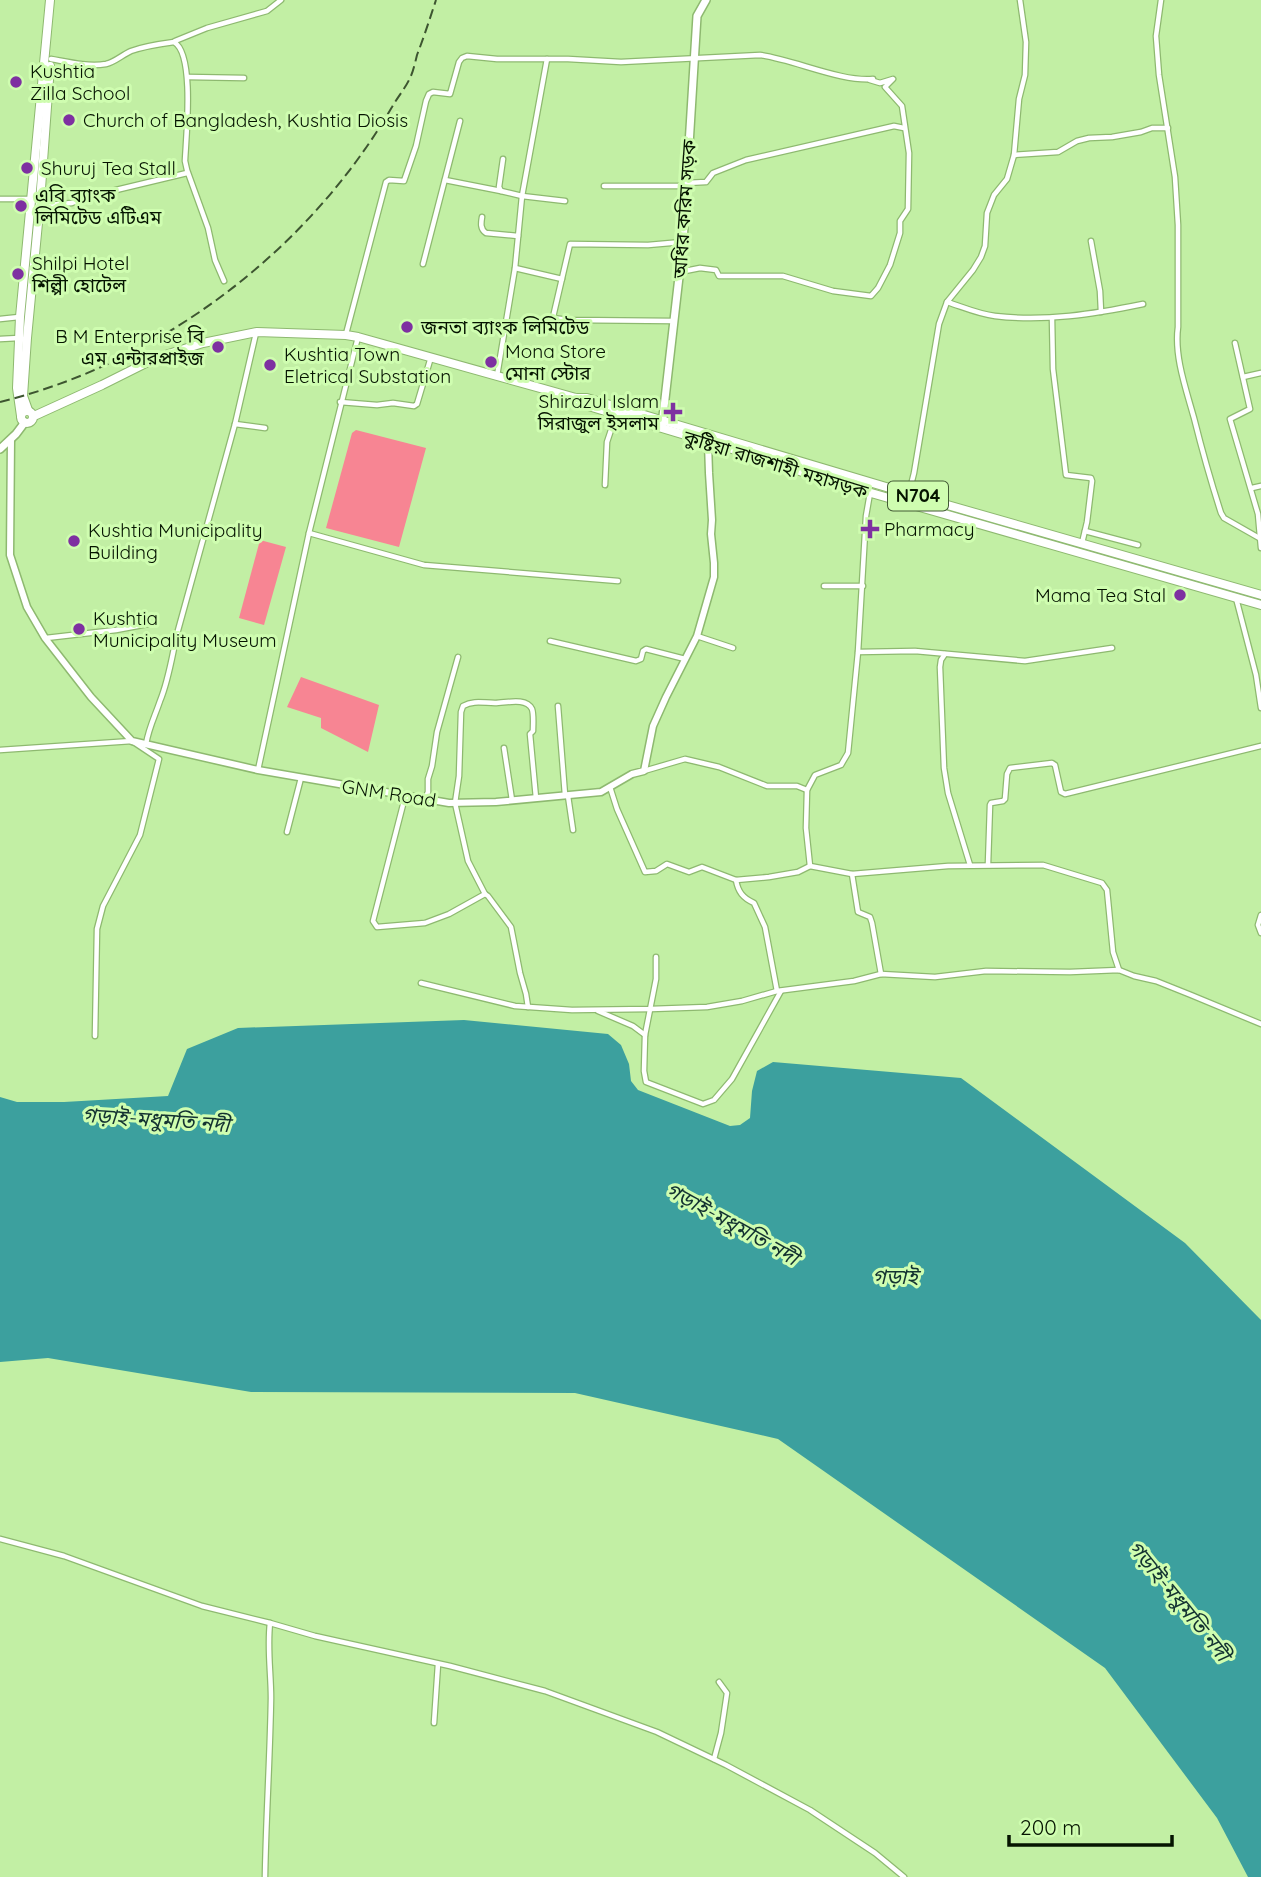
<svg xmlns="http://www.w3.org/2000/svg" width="1261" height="1877" font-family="Quicksand,'Noto Sans Bengali',sans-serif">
  <rect width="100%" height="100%" fill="#c2efa4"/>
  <g fill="#f78593">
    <path d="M 356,430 L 426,448 L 399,547 L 326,528 L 352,433 Z"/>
    <path d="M 260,540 L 286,547 L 264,625 L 239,618 Z"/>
    <path d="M 301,677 L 379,705 L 368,752 L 321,728 L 321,718 L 287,707 Z"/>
  </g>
  <path fill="#3ca09e" d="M 464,1020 L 608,1034 L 621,1045 L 629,1064 L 631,1081 L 638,1090 L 730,1126 L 740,1125 L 750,1118 L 752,1091 L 757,1071 L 773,1062 L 961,1078 L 1185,1243 L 1261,1320 L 1261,1877 L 1248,1877 L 1217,1818 L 1105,1668 L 778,1439 L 575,1393 L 251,1392 L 48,1358 L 0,1362 L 0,1097 L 17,1102 L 64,1102 L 168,1096 L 187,1049 L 238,1028 Z"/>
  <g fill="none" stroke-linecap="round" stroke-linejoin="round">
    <g stroke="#8eb970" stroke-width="7">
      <g id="minor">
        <path d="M 1161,0 L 1156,36 L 1159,75 L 1175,177 L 1178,225 L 1178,327 C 1174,356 1186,389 1194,418 C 1202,450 1211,482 1221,513 L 1224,518 L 1261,539"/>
        <path d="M 175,41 L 207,28 L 267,11 L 281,0"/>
        <path d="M 51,59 C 68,62 88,67 106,64 C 115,62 122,55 131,51 C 145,46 159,44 174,42 C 195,54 186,137 185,161 L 187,170 L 208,228 L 215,260 L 224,281"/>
        <path d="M 188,77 L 244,78"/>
        <path d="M 1014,155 L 1058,152 L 1077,141 L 1089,138 L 1112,137 L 1141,132 L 1152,128 L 1168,128"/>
        <path d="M 503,159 L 499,187 L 501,191 L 522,196 L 565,201"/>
        <path d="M 445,180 L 501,191"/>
        <path d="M 686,183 L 706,182 L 713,173 L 746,160 L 894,126 L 904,128"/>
        <path d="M 604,186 L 686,186"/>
        <path d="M 0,199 L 31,199"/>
        <path d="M 39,202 L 47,205 L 72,203 L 91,196 L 187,173"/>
        <path d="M 482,217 C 481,223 480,229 486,233 L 518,236"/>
        <path d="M 1091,241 L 1100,291 L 1101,312"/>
        <path d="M 423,264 L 460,121"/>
        <path d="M 515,268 L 562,279"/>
        <path d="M 680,272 L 700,268 L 716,270 L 719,276 L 783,276 L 833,291 L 871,296 L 878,288 L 890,265 L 900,233 L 900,221 L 908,209 L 909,153 L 902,106 L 885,87 L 893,79 L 880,83 L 870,80"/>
        <path d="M 947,302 C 963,307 978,314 995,316 C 1045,322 1094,314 1143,304"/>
        <path d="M 552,318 L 570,320 L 674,321"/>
        <path d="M 1052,318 L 1053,369 L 1066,475 L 1091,478 L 1092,481 L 1087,522 L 1082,543"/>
        <path d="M 0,319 L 19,317"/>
        <path d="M 550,330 L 570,244 L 648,245 L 682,242"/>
        <path d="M 346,334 L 386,182 L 389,180 L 404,181 L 416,146 L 426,101 L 429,94 L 433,92 L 450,94 L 459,62 L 462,58 L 467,56 L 497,59 L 568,59 L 621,62 L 760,55 C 795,60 841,82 873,79"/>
        <path d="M 0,339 L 19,338"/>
        <path d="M 1235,343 L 1250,409 L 1230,419 L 1258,514 L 1261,548"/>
        <path d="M 497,376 L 515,268 L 522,196 L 547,59"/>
        <path d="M 1243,377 L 1261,373"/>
        <path d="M 340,402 L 377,405 L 393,403 L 414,406 L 417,404 L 431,357"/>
        <path d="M 235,424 L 265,428"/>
        <path d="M 605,485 L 607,442 L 616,415"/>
        <path d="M 1252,488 L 1261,486"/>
        <path d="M 909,493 L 914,473 L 939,324 L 947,302 L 973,270 L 981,257 L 985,246 L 987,213 L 994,195 L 1007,179 L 1014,155 L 1019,99 L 1025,75 L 1026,42 L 1020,0"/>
        <path d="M 1085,531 L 1138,545"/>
        <path d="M 309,533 L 424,565 L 618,581"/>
        <path d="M 824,586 L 863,586"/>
        <path d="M 1236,598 L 1256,675 L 1261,708"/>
        <path d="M 697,636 L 733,648"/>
        <path d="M 46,638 L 116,630 L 148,624"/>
        <path d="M 550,641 L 636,661 L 641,659 L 643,651 L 646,649 L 685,659"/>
        <path d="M 858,652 L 915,651 L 1025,661 L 1112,648"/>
        <path d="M 945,654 L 941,660 L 940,667 L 944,768 L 948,793 L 970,865"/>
        <path d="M 558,706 L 565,795"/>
        <path d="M 146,744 C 149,727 155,716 160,701 C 169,679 172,656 177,634 L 235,424 L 256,333"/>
        <path d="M 504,748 L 512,800"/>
        <path d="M 0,750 L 132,741 L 159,759 L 140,835 L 103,906 L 97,929 L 95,1036"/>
        <path d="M 258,770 L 309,533 L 358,337"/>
        <path d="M 644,771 L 685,759 L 719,767 L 767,786 L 797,786 L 807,790"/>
        <path d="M 610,787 L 617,809 L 645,872 L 656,871 L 667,864 L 689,872 L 702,867 L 736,880 L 769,877 L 798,872 L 810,866 L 852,874 L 948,866 L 1043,865 L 1102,883 L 1107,890 L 1113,952 L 1119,970"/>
        <path d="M 568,796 L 573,830"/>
        <path d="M 405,797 L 373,921 L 377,927 L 425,923 L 449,914 L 485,894"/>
        <path d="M 425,799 L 428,792 L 428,779 L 432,766 L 437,732 L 458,657"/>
        <path d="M 287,832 L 301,778"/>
        <path d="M 988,864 L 990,805 L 991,803 L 1003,801 L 1005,799 L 1007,774 L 1010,768 L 1052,763 L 1055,765 L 1061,792 L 1065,794 L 1261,746"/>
        <path d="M 810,866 L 806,828 L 807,790 L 815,775 L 841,765 L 848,753 L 858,652 L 866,516 L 870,493"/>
        <path d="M 852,874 L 858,912 L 870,917 L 872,923 L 881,974"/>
        <path d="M 736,880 C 738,892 743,898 754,903 L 765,927 L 777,991"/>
        <path d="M 1261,915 L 1258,925 L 1261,933"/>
        <path d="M 421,983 L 515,1006 L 572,1010 L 651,1009 L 707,1007 L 742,1001 L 777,991 L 854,981 L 881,974 L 935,977 L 986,971 L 1070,972 L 1119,970 L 1134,976 L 1156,981 L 1191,995 L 1261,1024"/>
        <path d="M 528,1007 L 526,994 L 520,973 L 511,927 L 488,896 L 485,894 L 468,861 L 455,803 L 459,776 L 461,712 L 463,706 C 474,700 483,703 495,703 C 506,703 526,697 532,709 C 534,715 533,725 533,731 L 530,734 L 536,798"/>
        <path d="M 598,1011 L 633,1026 L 645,1035 L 644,1071 L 646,1082 L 703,1104 L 714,1100 L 732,1079 L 781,991"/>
        <path d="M 645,1035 L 656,979 L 656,957"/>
        <path d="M 0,1539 L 64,1556 L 202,1606 L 270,1623 L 315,1636 L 450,1666 L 545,1691 L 657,1732 L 726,1765 L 810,1810 L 875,1853 L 904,1877"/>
        <path d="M 434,1723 L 438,1664"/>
        <path d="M 714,1759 L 721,1733 L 727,1693 L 719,1682"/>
        <path d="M 265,1877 C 266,1817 270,1758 271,1698 C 271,1673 267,1648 270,1623"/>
      </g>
    </g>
    <g stroke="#8eb970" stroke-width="9">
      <path id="tertiary" d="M 11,439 L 10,555 L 27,607 L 45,638 L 91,697 L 132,741 L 258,770 L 449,803 L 496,802 L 601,792 L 632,774 L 644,771 L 653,726 L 666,697 L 697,636 L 714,577 L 714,563 L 711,534 L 712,520 L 709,473 L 708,443"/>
    </g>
    <g stroke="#8eb970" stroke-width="10">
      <g id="secondary">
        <path d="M 662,425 L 683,242 L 697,16 L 706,0"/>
        <path d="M 0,449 L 16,434 L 25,422"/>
      </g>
    </g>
    <g stroke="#8eb970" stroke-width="10">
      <g id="trunk">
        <path d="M 576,398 L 585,405 L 772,461 L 819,478 L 1261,605"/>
        <path d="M 28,410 L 23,396 L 27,338 L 40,202 L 50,66"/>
        <circle cx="27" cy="417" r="6"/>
        <path d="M 21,416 L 17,388 L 20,317 L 50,0"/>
        <path d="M 34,416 L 102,385 L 156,358 L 203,343 L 257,332 L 346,335 L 358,337 L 576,398 L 587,398 L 923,498 L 1261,595"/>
      </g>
    </g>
    <use href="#minor" stroke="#fff" stroke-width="4.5"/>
    <use href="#tertiary" stroke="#fff" stroke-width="6"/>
    <use href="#secondary" stroke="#fff" stroke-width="7"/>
    <use href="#trunk" stroke="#fff" stroke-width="8"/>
    <path stroke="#3d5530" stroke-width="2" stroke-dasharray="10 5" stroke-linecap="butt" d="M 0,402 C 162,362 308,251 392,107 C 397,98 404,90 409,80 C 413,73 415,63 417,55 C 424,37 430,18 436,0"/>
  </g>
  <g fill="#7e30a1" stroke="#cffdb0" stroke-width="2.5">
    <circle cx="16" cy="82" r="7"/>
    <circle cx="69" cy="120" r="7"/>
    <circle cx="27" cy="168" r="7"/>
    <circle cx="21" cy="206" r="7"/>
    <circle cx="18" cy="274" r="7"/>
    <circle cx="407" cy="327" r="7"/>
    <circle cx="218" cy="347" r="7"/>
    <circle cx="491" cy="362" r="7"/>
    <circle cx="270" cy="365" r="7"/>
    <path d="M669.5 401.5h7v7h7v7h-7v7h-7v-7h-7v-7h7z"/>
    <path d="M866.5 518.5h7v7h7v7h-7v7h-7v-7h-7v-7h7z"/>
    <circle cx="74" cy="541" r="7"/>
    <circle cx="1180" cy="595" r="7"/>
    <circle cx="79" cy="629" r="7"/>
  </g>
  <g text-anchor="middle" stroke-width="6" stroke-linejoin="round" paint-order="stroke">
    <rect fill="#cffdb0" stroke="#425a35" stroke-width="2" x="888" y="481.5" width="60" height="29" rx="5"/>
    <g font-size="18" font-weight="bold" fill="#051400">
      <text x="918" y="502">N704</text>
    </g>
    <g font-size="19" fill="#051400" stroke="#cffdb0" text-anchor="start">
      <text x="30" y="78">Kushtia<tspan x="30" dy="22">Zilla School</tspan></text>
      <text x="83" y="127">Church of Bangladesh, Kushtia Diosis</text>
      <text x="41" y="175">Shuruj Tea Stall</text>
      <text x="35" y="202">এবি ব্যাংক<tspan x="35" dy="22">লিমিটেড এটিএম</tspan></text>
      <text x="32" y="270">Shilpi Hotel<tspan x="32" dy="22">শিল্পী হোটেল</tspan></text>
      <text x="421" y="334">জনতা ব্যাংক লিমিটেড</text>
      <text x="204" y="343" text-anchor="end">B M Enterprise বি<tspan x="204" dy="22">এম এন্টারপ্রাইজ</tspan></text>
      <text x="505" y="358">Mona Store<tspan x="505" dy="22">মোনা স্টোর</tspan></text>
      <text x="284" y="361">Kushtia Town<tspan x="284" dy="22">Eletrical Substation</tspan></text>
      <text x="659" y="408" text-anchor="end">Shirazul Islam<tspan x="659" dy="22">সিরাজুল ইসলাম</tspan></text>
      <text x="884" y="536">Pharmacy</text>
      <text x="88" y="537">Kushtia Municipality<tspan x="88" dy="22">Building</tspan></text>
      <text x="1166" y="602" text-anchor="end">Mama Tea Stal</text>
      <text x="93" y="625">Kushtia<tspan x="93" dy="22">Municipality Museum</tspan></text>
    </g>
    <g font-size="19" fill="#051400" stroke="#cffdb0">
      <text transform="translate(684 209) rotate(-86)" y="7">অধির করিম সড়ক</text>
      <text transform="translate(776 464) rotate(17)" y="7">কুষ্টিয়া রাজশাহী মহাসড়ক</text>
      <text transform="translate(389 793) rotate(9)" y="7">GNM Road</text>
    </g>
    <g font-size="21" font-style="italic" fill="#133231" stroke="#cffdb0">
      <text transform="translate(156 1120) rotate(4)" y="7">গড়াই-মধুমতি নদী</text>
      <text transform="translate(732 1224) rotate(29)" y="7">গড়াই-মধুমতি নদী</text>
      <text x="895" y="1284">গড়াই</text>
      <text transform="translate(1179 1601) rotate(51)" y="7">গড়াই-মধুমতি নদী</text>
    </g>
  </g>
  <path d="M1009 1835v10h163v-10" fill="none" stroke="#051400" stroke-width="3.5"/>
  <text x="1020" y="1835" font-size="21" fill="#051400" stroke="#cffdb0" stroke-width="5" paint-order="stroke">200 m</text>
</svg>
